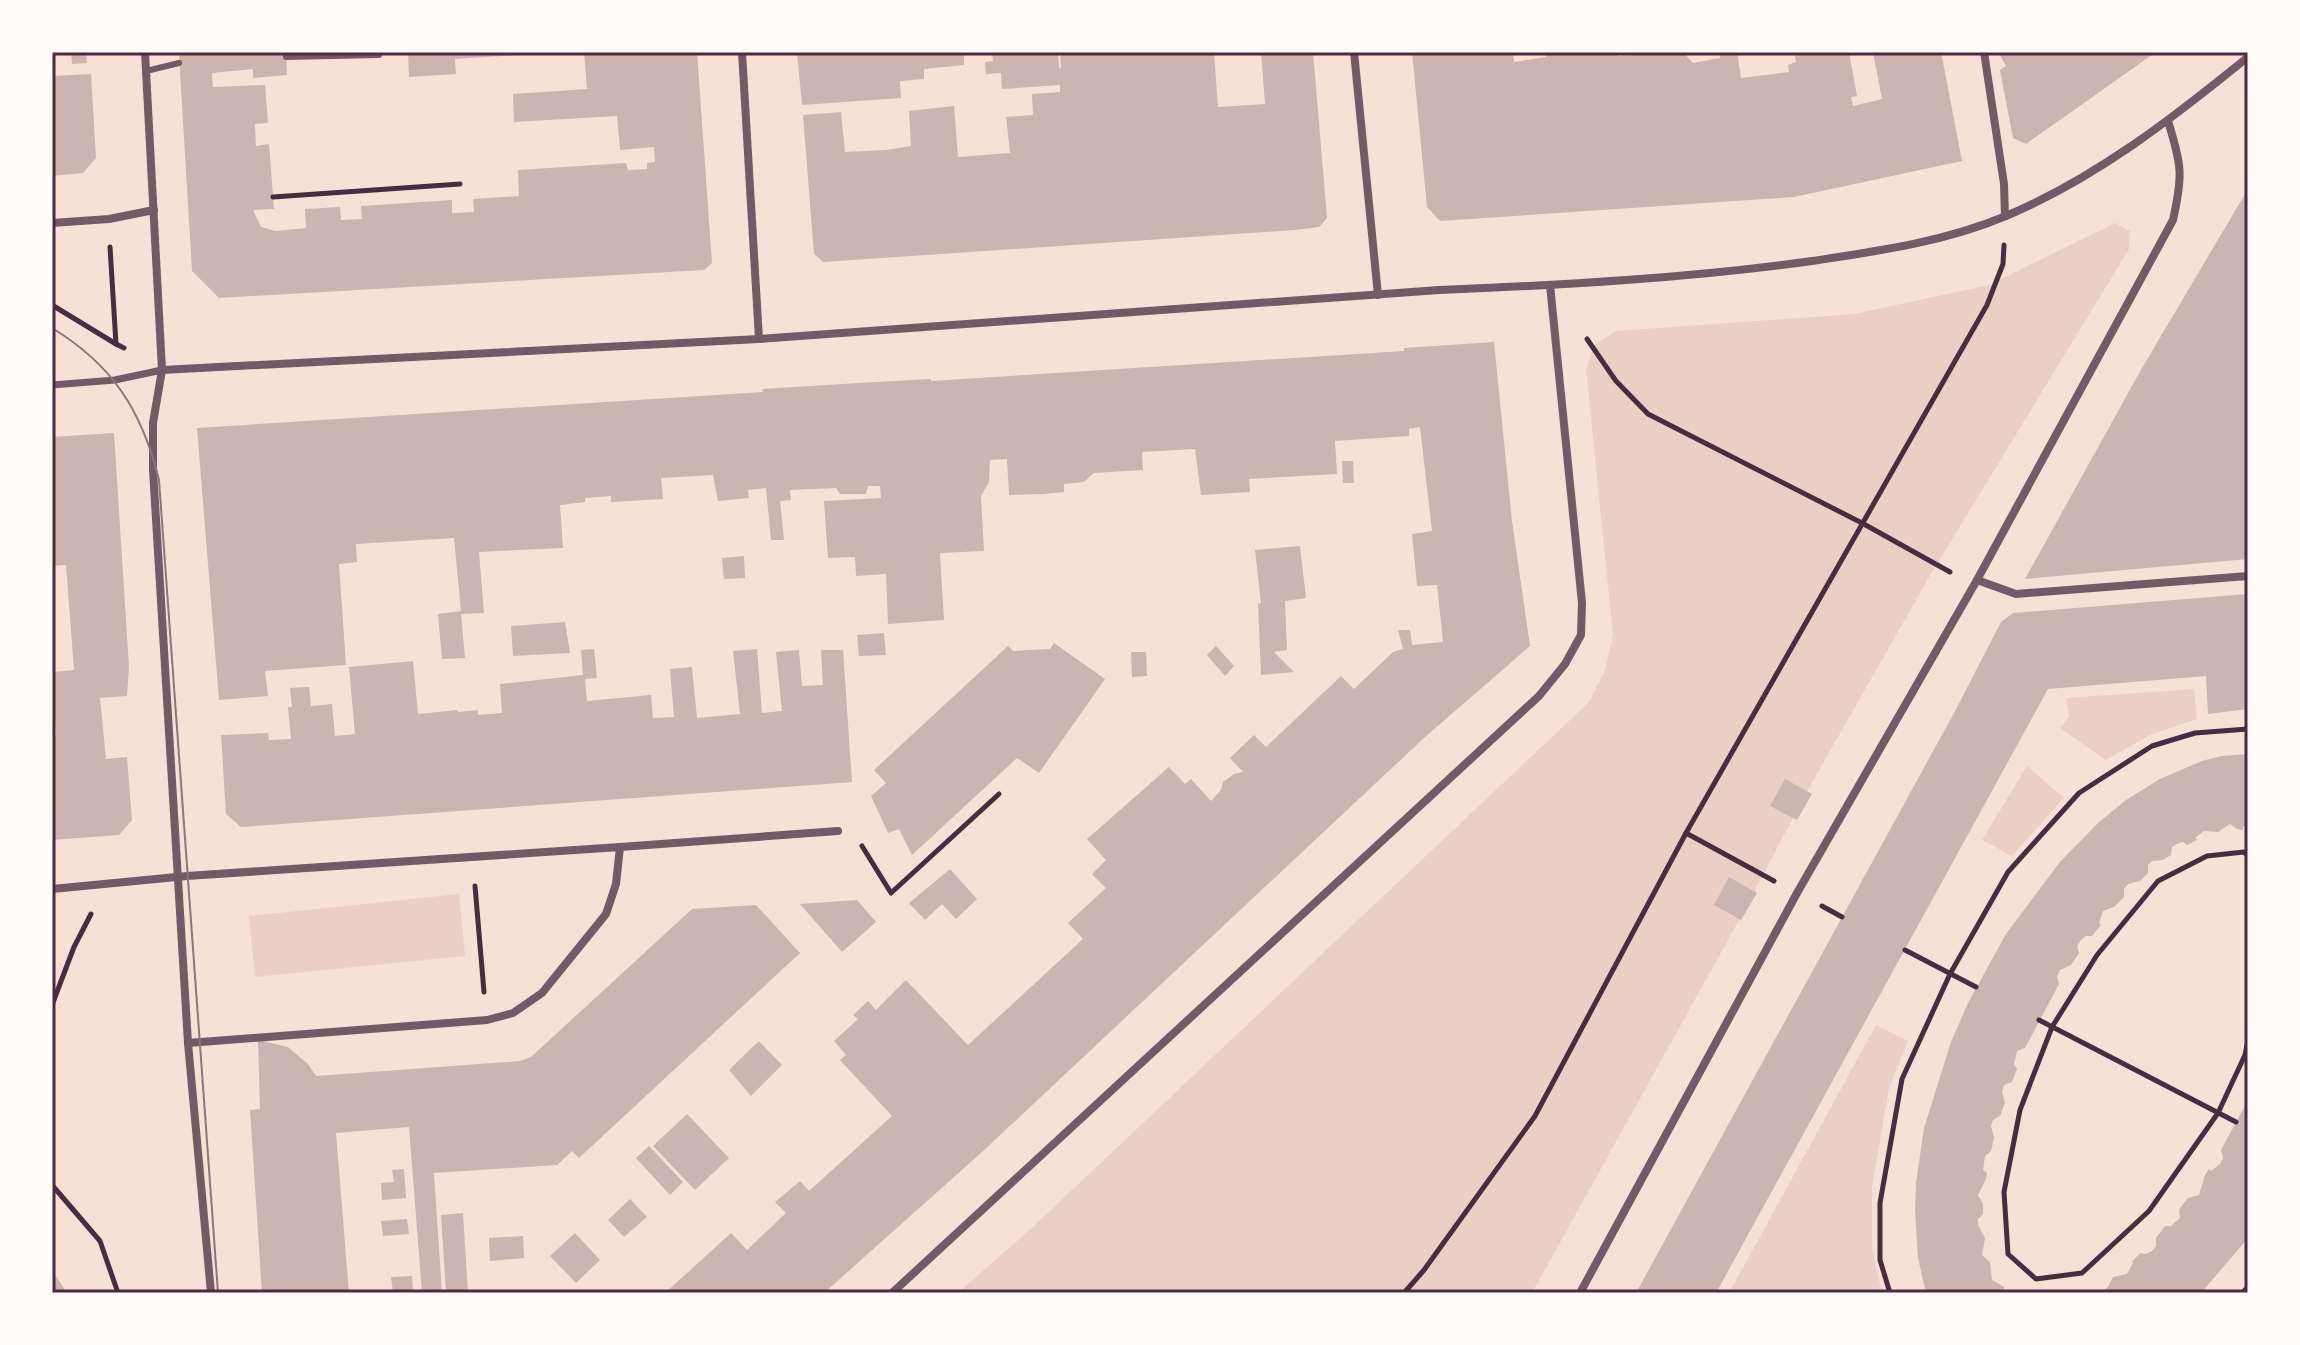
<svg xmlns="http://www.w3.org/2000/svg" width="2300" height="1345" font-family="'Work Sans',sans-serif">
  <rect width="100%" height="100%" fill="#f7e1d7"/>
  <g fill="#ebcfc5">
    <path d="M 2115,223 L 2130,231 L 2129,249 L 1931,574 L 1809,788 L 1738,922 L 1532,1293 L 958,1293 L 1036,1224 L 1589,702 L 1605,670 L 1613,635 L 1586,370 L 1594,345 L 1616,331 L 1854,314 L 1989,285 Z"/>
    <path d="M 2194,689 L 2197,719 L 2150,735 L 2106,760 L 2060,728 L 2069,717 L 2066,698 Z"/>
    <path d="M 2027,766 L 2064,798 L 2012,856 L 1982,840 Z"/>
    <path d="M 459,894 L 465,956 L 255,977 L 249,916 Z"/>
    <path d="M 1876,1025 L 1908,1041 L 1889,1088 L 1872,1187 L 1872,1247 L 1882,1293 L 1729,1293 Z"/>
  </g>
  <g fill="#ccb4b1">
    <path d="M 71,52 L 86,52 L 87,63 L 72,64 Z"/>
    <path d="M 171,52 L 286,52 L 287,75 L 253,78 L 253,69 L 212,73 L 213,87 L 265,85 L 268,123 L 255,124 L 256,146 L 269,144 L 274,209 L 253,210 L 261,227 L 276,231 L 306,228 L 305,209 L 340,207 L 341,220 L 362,219 L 361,206 L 452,200 L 452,213 L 474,212 L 473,199 L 519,196 L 518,170 L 626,163 L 628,170 L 647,169 L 647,163 L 655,162 L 654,147 L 620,150 L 617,116 L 514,122 L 513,94 L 587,89 L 584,52 L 697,52 L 712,263 L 704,270 L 219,298 L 192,271 L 179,55 L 171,55 Z"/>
    <path d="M 408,52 L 536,52 L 536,54 L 455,59 L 456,74 L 409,77 Z"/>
    <path d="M 797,52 L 964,52 L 964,65 L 924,69 L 924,79 L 900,81 L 901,98 L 802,105 Z"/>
    <path d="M 992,52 L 1058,52 L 1059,68 L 1061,68 L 1060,52 L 1214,52 L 1218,107 L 1265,104 L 1261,52 L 1313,52 L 1327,218 L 1319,227 L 1295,230 L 823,262 L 814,254 L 803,115 L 841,112 L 845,152 L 886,150 L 911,146 L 909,111 L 954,106 L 958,157 L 1010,153 L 1006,117 L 1033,115 L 1032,94 L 1060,92 L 1060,85 L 1002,89 L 1001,73 L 986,74 L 985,62 L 993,61 Z"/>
    <path d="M 1412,52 L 1513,52 L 1514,62 L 1546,57 L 1546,52 L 1617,52 L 1618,56 L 1683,52 L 1693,63 L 1720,58 L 1719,52 L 1737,52 L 1741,78 L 1789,72 L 1788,65 L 1796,62 L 1794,52 L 1849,52 L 1857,96 L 1851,97 L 1853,106 L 1882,99 L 1873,52 L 1941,52 L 1962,161 L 1794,197 L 1440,221 L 1427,207 Z"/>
    <path d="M 1998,52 L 2156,52 L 2026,144 L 2013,138 L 2000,70 L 2006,66 Z"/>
    <path d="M 91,74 L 96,158 L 83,173 L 52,176 L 52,76 Z"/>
    <path d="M 2248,189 L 2248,559 L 2025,579 L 2142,368 Z"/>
    <path d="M 1494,342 L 1512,521 L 1530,646 L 1425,737 L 982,1152 L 824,1293 L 665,1293 L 731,1233 L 747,1250 L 786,1213 L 775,1202 L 800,1181 L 809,1191 L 892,1116 L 840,1060 L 846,1055 L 834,1041 L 858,1019 L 853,1015 L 868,1001 L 876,1010 L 906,980 L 968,1045 L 1083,939 L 1068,923 L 1106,888 L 1092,874 L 1106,860 L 1087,839 L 1169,767 L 1185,784 L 1191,779 L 1211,801 L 1221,790 L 1223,782 L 1234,774 L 1243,772 L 1230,758 L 1254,735 L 1266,747 L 1341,676 L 1354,689 L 1393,652 L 1403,649 L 1398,630 L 1410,630 L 1412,645 L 1443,642 L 1437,585 L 1417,586 L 1412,534 L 1432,531 L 1420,427 L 1409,429 L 1409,436 L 1335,441 L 1337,474 L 1249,479 L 1250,492 L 1201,495 L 1195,449 L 1142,452 L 1143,470 L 1094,473 L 1084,482 L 1064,484 L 1064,492 L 1043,494 L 1009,495 L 1007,459 L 990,460 L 989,482 L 981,496 L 984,551 L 940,553 L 944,620 L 888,624 L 886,574 L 856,576 L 855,557 L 828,558 L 824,501 L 881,498 L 880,486 L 868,486 L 866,494 L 840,494 L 836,488 L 790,490 L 791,500 L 780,501 L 784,540 L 771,540 L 766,488 L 748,490 L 749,498 L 718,501 L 713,475 L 661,478 L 663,499 L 611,502 L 611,496 L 585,498 L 585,502 L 560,505 L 563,548 L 479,552 L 484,613 L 461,614 L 465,658 L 442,659 L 438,614 L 461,611 L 454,538 L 356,544 L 357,562 L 339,564 L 346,665 L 265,671 L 268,696 L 219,700 L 197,428 L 763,392 L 762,389 L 875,382 L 931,379 L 931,381 L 1404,351 L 1404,348 Z"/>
    <path d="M 114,433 L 129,667 L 127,696 L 100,698 L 106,759 L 127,757 L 132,820 L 119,835 L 52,840 L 52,737 L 56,736 L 52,672 L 74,670 L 66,565 L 52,566 L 52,437 Z"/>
    <path d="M 1342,461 L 1353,461 L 1354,483 L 1343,483 Z"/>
    <path d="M 1300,546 L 1306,598 L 1285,601 L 1287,650 L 1274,652 L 1294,672 L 1261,675 L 1258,604 L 1261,603 L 1255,550 Z"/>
    <path d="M 744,556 L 745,578 L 724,579 L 722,558 Z"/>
    <path d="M 2248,594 L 2248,709 L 2208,714 L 2206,676 L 2048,689 L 1716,1293 L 1636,1293 L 1954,713 L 2001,622 L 2013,613 Z"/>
    <path d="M 565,622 L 570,653 L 513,656 L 511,626 Z"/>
    <path d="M 884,633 L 886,655 L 859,656 L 857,635 Z"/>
    <path d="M 1054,643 L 1105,679 L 1039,773 L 1017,758 L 912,855 L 899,829 L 888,833 L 871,796 L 886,783 L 874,770 L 1008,646 L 1013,651 L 1050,649 Z"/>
    <path d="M 1216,646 L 1234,666 L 1225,676 L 1207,655 Z"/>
    <path d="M 594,649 L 597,678 L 585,679 L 587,701 L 651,695 L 653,718 L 674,717 L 670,669 L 692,667 L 697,718 L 740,714 L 733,651 L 757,649 L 762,713 L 782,711 L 776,652 L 799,650 L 802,686 L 823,685 L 821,650 L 843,650 L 852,782 L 241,827 L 226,814 L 221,735 L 268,733 L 269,740 L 291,739 L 288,707 L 292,707 L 290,688 L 309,687 L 311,706 L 332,704 L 335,736 L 355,734 L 349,667 L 413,661 L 418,714 L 457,710 L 458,712 L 478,710 L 478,715 L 502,713 L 500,684 L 583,675 L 581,650 Z"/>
    <path d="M 1131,652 L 1146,652 L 1147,676 L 1132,677 Z"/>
    <path d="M 2248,754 L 2248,826 L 2243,827 L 2243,830 L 2237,829 L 2230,824 L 2218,832 L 2204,831 L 2195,838 L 2197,840 L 2187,845 L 2183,842 L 2177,844 L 2172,847 L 2171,855 L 2163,860 L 2152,861 L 2148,865 L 2148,873 L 2140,881 L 2128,884 L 2124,889 L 2124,897 L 2114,907 L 2103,911 L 2099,923 L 2101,925 L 2092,936 L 2086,936 L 2081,940 L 2077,946 L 2079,953 L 2071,965 L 2060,970 L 2057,976 L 2059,984 L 2025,1048 L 2017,1051 L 2014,1064 L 2017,1069 L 2012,1082 L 2004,1085 L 2002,1092 L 2005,1103 L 2000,1116 L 1993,1120 L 1991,1126 L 1994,1138 L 1991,1151 L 1985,1156 L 1983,1170 L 1987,1173 L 1986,1179 L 1978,1195 L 1983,1204 L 1983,1214 L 1978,1219 L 1978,1225 L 1985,1238 L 1982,1255 L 1990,1262 L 1992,1280 L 2004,1287 L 2004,1293 L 1926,1293 L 1918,1258 L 1915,1210 L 1916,1183 L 1924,1128 L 1951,1042 L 1968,1003 L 2006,934 L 2060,862 L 2099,822 L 2126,800 L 2160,779 L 2202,761 L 2221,756 Z"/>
    <path d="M 1785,779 L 1812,794 L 1797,820 L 1770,806 Z"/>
    <path d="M 950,869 L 977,899 L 956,919 L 942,904 L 925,920 L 909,903 Z"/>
    <path d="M 1729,877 L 1757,893 L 1741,920 L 1714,905 Z"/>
    <path d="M 857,900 L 876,922 L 842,952 L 800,904 Z"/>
    <path d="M 756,905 L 800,953 L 579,1158 L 572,1151 L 557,1165 L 434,1173 L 442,1293 L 422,1293 L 409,1127 L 336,1133 L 349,1293 L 262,1293 L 250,1110 L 260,1109 L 258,1040 L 288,1047 L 308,1064 L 316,1076 L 520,1061 L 531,1057 L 692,909 Z"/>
    <path d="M 759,1041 L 782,1065 L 751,1096 L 729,1070 Z"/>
    <path d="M 2248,1100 L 2248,1238 L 2201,1293 L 2100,1293 L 2108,1287 L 2113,1277 L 2127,1274 L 2133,1263 L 2132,1262 L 2140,1253 L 2146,1254 L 2152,1251 L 2156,1246 L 2156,1238 L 2165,1226 L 2171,1226 L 2180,1218 L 2179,1210 L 2183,1204 L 2188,1198 L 2199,1195 L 2205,1175 L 2209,1169 L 2211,1171 L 2220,1164 L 2223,1158 L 2221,1150 Z"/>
    <path d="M 687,1114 L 729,1158 L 695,1190 L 653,1146 Z"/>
    <path d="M 649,1146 L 683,1182 L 670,1195 L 636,1158 Z"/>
    <path d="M 404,1169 L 406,1198 L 382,1200 L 381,1183 L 394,1182 L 392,1170 Z"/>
    <path d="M 630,1199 L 647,1217 L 624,1237 L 608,1220 Z"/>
    <path d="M 463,1213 L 468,1293 L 446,1293 L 441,1215 Z"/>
    <path d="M 407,1219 L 409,1234 L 383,1236 L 381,1221 Z"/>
    <path d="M 575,1233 L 600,1260 L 576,1283 L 550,1256 Z"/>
    <path d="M 523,1236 L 524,1258 L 490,1261 L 489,1238 Z"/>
    <path d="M 52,1270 L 67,1293 L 52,1293 Z"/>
    <path d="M 412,1276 L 413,1291 L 393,1292 L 391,1277 Z"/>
  </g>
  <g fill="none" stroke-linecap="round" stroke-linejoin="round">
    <g stroke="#4a2c40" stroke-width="5">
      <path d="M 273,197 L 460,184"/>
      <path d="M 110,247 L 116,344 L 124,348"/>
      <path d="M 52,305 L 116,344"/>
      <path d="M 1587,339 L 1616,381 L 1648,414 L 1862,523 L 1950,572"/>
      <path d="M 1686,833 L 1774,881"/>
      <path d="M 862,846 L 891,893 L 999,794"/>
      <path d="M 2248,856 L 2244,852 L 2207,856 L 2158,881 L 2097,955 L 2052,1027 L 2020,1110 L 2004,1192 L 2008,1254 L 2036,1279 L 2082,1273 L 2149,1211 L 2218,1113 L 2245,1055 L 2248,1040"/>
      <path d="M 475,886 L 484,992"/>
      <path d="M 1822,906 L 1842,917"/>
      <path d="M 1905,950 L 1976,987"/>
      <path d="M 52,1005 L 74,947 L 91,914"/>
      <path d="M 2039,1020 L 2236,1122"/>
      <path d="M 52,1185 L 100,1241 L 118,1293"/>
      <path d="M 1404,1293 L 1424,1270 L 1535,1116 L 1686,833 L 1987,305 L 2003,264 L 2004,245"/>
      <path d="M 1890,1293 L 1880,1260 L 1880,1203 L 1902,1079 L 1950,974 L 2008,872 L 2079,793 L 2152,746 L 2195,733 L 2248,729"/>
      <path d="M 2242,1293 L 2248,1287"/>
    </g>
    <g stroke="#755966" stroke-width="6">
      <path d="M 286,57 L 379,55"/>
      <path d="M 146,71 L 179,63"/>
    </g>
    <path stroke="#755966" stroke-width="7" d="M 52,385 L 115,380 L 162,370"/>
    <g stroke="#755966" stroke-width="8">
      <path d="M 145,52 L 162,370 L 153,423 L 153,470 L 188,1043 L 211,1293"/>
      <path d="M 742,52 L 759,339"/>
      <path d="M 1354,52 L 1378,295"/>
      <path d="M 1984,52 L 2004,184 L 2005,216"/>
      <path d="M 52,223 L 109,219 L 154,210"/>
      <path d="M 162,370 L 759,339 L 1439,290 C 1564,285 1689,278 1812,261 C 1879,251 1944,242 2006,216 C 2096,178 2173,118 2248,57"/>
      <path d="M 1977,580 L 2016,594 L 2248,576"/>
      <path d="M 620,847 L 838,831"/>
      <path d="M 52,889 L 187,876 L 620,847 L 616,884 L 606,914 L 542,993 L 513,1013 L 487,1020 L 188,1043"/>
      <path d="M 892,1293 L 1539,696 L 1565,664 L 1581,635 L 1582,603 L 1550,285"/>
      <path d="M 1580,1293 L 1797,893 L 1977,580 L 2173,220 C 2183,175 2182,166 2168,121"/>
    </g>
    <path stroke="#8f747c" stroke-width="2" d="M 52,328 C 113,365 142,411 159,480 L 218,1293"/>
  </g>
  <rect width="2300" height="1345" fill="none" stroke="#fffaf5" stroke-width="108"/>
  <rect x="54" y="54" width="2192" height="1237" fill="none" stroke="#4a2c40" stroke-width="3"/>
</svg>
